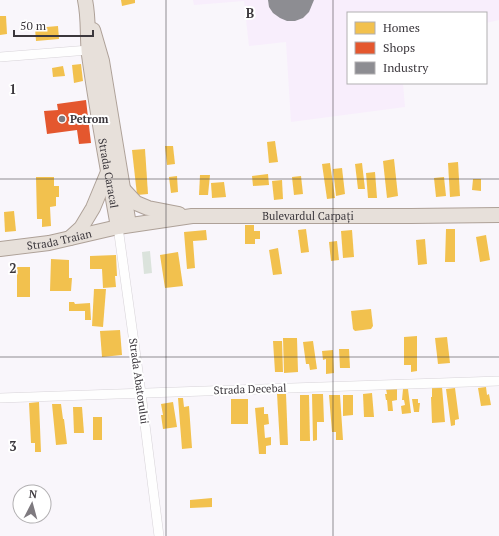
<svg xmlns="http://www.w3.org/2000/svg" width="499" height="536" font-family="'PT Serif',serif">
  <rect width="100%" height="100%" fill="#f9f6fb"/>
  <path fill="#f8eefc" d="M 193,0 L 499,0 L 499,20 L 486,23 L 486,13 L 348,13 L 348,83 L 403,83 L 405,107 L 291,122 L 286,42 L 249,46 L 244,1 L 194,5 Z"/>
  <path fill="#dbe3dc" d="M 150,251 L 152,273 L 144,274 L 142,252 Z"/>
  <g fill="#f2c14e">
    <path d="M 121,0 L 135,0 L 135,3 L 122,6 Z"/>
    <path d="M 0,16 L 6,16 L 7,34 L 0,35 Z"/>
    <path d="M 58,26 L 59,39 L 36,41 L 35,28 Z"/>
    <path d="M 81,64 L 83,81 L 74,83 L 72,65 Z"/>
    <path d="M 63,66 L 65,76 L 53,77 L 52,68 Z"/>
    <path d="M 275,141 L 278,162 L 269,163 L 267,142 Z"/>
    <path d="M 165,146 L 173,146 L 175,164 L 167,165 Z"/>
    <path d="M 145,149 L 148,194 L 137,195 L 132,150 Z"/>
    <path d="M 394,159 L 398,196 L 387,198 L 383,161 Z"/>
    <path d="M 458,162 L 460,196 L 450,197 L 448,163 Z"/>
    <path d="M 330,163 L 335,198 L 327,199 L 322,164 Z"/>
    <path d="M 362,163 L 365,189 L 358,189 L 355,164 Z"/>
    <path d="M 342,168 L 345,194 L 336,196 L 333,169 Z"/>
    <path d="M 375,172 L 377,198 L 368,198 L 366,173 Z"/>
    <path d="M 268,174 L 269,185 L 253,186 L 252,176 Z"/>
    <path d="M 200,175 L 210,175 L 208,195 L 199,195 Z"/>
    <path d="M 177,176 L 178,192 L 171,193 L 169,177 Z"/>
    <path d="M 301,176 L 303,194 L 294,195 L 292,177 Z"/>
    <path d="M 36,177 L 54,177 L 54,186 L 59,186 L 59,197 L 56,197 L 56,206 L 50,207 L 51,226 L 42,227 L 42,219 L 37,219 Z"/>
    <path d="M 444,177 L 446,196 L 436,197 L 434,178 Z"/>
    <path d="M 473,179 L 481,179 L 481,191 L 472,190 Z"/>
    <path d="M 282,180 L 283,199 L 274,200 L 272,181 Z"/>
    <path d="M 224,182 L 226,197 L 212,198 L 211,183 Z"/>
    <path d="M 14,211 L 16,231 L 5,232 L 4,212 Z"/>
    <path d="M 245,225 L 254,225 L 254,231 L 260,231 L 260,239 L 255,239 L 255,244 L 245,244 Z"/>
    <path d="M 306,229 L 309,252 L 301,253 L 298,230 Z"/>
    <path d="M 446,229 L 455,229 L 455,262 L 445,262 Z"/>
    <path d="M 206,230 L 207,240 L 193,241 L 195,268 L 187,269 L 184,232 Z"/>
    <path d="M 352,230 L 354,257 L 343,258 L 341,231 Z"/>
    <path d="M 486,235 L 490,260 L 480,262 L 476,237 Z"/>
    <path d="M 425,239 L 427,264 L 418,265 L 416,240 Z"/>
    <path d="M 337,241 L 339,260 L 331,261 L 329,242 Z"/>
    <path d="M 278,248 L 282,274 L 273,275 L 269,250 Z"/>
    <path d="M 178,252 L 183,286 L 165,288 L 160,255 Z"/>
    <path d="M 116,255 L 117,276 L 115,276 L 116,287 L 103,288 L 102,269 L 90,269 L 90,256 Z"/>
    <path d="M 51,259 L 69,260 L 69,278 L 72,278 L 71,291 L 50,291 Z"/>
    <rect x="17" y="267" width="13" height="30"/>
    <path d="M 94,289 L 106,289 L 103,327 L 92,326 Z"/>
    <path d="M 69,302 L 74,302 L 75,304 L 90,303 L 91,320 L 85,320 L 85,311 L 69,311 Z"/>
    <path d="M 371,309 L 373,326 L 371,329 L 355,331 L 353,329 L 351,311 Z"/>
    <path d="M 120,330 L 122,355 L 102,357 L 100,331 Z"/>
    <path d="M 417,336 L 417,371 L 411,372 L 411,365 L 404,365 L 404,337 Z"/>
    <path d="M 447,337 L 450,363 L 438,364 L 435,338 Z"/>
    <path d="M 283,338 L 297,338 L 298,372 L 284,373 Z"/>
    <path d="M 273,341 L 282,341 L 283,372 L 275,372 Z"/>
    <path d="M 313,341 L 317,369 L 310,370 L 309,364 L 306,364 L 303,342 Z"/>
    <path d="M 339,349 L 349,349 L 350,368 L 340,368 Z"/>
    <path d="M 333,350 L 334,373 L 326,374 L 326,359 L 323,360 L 322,351 Z"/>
    <path d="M 442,387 L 445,422 L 432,423 L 431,397 L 432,397 L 432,388 Z"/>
    <path d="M 486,387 L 487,395 L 489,394 L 491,405 L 481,406 L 478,388 Z"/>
    <path d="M 397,388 L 397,400 L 392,401 L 393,411 L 388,411 L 387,400 L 386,400 L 385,394 L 387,394 L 386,389 Z"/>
    <path d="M 455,388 L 459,419 L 455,420 L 455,425 L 451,426 L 446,389 Z"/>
    <path d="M 403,389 L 408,389 L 411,413 L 402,414 L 401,406 L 405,405 L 404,400 L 402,400 Z"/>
    <path d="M 372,393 L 374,417 L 364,417 L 363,394 Z"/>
    <path d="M 277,394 L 286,394 L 288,445 L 280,445 Z"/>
    <path d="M 312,394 L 323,394 L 324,422 L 317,422 L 317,440 L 313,441 Z"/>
    <path d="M 300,395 L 309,395 L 310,441 L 300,441 Z"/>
    <path d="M 329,395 L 340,395 L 343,440 L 336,440 L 336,432 L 332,432 Z"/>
    <path d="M 343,395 L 353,395 L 353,415 L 343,416 Z"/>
    <path d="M 178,398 L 183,398 L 184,407 L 189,406 L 192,448 L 182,449 Z"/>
    <rect x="231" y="399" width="17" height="25"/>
    <path d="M 412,399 L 418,399 L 418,403 L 420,403 L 419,412 L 414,412 Z"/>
    <path d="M 39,402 L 41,452 L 35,452 L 35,443 L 31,443 L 29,403 Z"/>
    <path d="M 173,402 L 177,427 L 163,429 L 161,415 L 163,415 L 161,404 Z"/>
    <path d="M 52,404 L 61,404 L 63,419 L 64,419 L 67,444 L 56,445 Z"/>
    <path d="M 73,407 L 82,407 L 84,433 L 74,433 Z"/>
    <path d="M 264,407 L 264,414 L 268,414 L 269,424 L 264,425 L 265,438 L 271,437 L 271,445 L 266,446 L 266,454 L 259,454 L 255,408 Z"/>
    <rect x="93" y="417" width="9" height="23"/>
    <path d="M 212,498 L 212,507 L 190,508 L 190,500 Z"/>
  </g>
  <path fill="#e4572e" d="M 86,100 L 91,143 L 79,144 L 77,130 L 47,134 L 44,111 L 58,110 L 57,104 Z"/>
  <path fill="#8d8d92" d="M 268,0 L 314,0 L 309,12 L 303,18 L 295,21 L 287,21 L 280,18 L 273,13 L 269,7 Z"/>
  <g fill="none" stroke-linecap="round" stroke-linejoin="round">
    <g stroke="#d7d3d8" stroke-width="10">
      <g id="minor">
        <path d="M 0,57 L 89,50"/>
        <path d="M 118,227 L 141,393 L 159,536"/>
        <path d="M 0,398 L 499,381"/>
      </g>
    </g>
    <g stroke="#aea198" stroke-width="16">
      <g id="primary">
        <path id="s1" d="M 85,0 C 89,18 87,37 89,55 C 97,113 108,170 118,227"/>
        <path d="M 93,30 L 102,61 L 129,225"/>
        <path d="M 123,189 L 136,203 L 148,208 L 179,214"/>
        <path d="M 70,238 L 81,228 L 93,208 L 108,172"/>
        <path id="s2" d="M 0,249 L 49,243 L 118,227 L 192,216 L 411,216 L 499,215"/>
      </g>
    </g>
    <use href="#minor" stroke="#fefefe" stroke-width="9"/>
    <use href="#primary" stroke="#e7e0da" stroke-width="14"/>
  </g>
  <path fill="none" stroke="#3b373c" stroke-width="1" stroke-opacity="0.55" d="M 166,0 L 166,536M 333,0 L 333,536M 0,179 L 499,179M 0,357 L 499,357"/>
  <circle fill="#7e7a7f" stroke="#fff" stroke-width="1.5" cx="62" cy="119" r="4"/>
  <g text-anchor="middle" stroke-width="4" stroke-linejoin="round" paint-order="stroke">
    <g font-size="11" font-weight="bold" fill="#3b373c" stroke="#fff" text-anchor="start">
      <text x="70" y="123">Petrom</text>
    </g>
    <g font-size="11" fill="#3b373c" stroke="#fff">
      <text dy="4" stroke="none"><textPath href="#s1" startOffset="175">Strada Caracal</textPath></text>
      <text dy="4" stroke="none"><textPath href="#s2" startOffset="311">Bulevardul Carpați</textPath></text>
      <text dy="4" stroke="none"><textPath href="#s2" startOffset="60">Strada Traian</textPath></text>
      <text transform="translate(139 381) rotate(82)" y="4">Strada Abatorului</text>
      <text transform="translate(250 389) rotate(-2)" y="4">Strada Decebal</text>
    </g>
  </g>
  <g font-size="13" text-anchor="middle" font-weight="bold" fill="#3b373c" stroke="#fff" stroke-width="4" stroke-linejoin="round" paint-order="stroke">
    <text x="250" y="18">B</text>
    <text x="13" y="94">1</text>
    <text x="13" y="273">2</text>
    <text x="13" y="451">3</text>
  </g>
  <rect x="347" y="12" width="140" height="72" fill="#ffffff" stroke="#b1afb1"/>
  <rect x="355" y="22" width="20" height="12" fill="#f2c14e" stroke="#b1afb1"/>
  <text x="383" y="32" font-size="12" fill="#3b373c">Homes</text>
  <rect x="355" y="42" width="20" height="12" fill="#e4572e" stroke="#b1afb1"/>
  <text x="383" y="52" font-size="12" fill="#3b373c">Shops</text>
  <rect x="355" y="62" width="20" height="12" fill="#8d8d92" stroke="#b1afb1"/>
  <text x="383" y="72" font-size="12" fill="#3b373c">Industry</text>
  <g transform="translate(32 504) rotate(6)"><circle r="19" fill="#ffffff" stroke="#b1afb1"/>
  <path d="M0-3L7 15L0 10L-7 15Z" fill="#7e7a7f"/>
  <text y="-6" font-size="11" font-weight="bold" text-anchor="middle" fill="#3b373c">N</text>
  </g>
  <path d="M14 30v6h79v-6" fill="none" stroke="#3b373c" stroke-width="2"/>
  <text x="20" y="30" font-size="12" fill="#3b373c" stroke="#ffffff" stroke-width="3" paint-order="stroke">50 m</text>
</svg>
